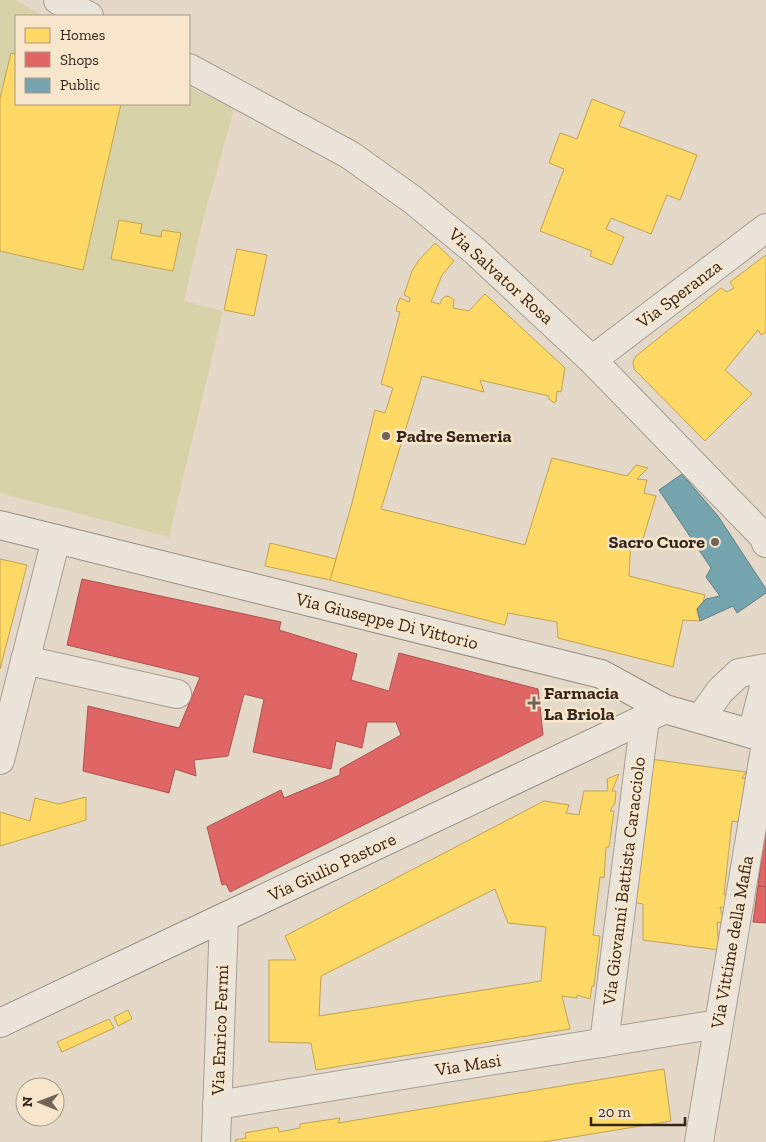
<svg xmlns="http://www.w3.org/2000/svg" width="766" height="1142" font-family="'Zilla Slab',serif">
  <rect width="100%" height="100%" fill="#e4d8c8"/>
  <path fill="#d8d2a9" d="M 0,0 L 16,0 L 43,16 L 16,16 L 16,104 L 189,104 L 189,87 L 234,109 L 203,220 L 184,301 L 223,311 L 169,537 L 0,493 Z"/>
  <g fill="#ffd966" stroke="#c3a350" fill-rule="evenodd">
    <path d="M 11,53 L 16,54 L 16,104 L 121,104 L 83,270 L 0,251 L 0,98 Z"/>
    <path d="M 592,99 L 625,112 L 619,126 L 697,155 L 680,200 L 667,195 L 651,234 L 611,218 L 606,229 L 624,237 L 612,265 L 590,256 L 592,251 L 540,231 L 564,169 L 549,163 L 560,133 L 577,139 Z"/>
    <path d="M 119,220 L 142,224 L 140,233 L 161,237 L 162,230 L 181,233 L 173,271 L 111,259 Z"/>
    <path d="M 435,243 L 454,261 L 442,275 L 431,302 L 440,304 L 442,299 L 446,296 L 450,297 L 454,300 L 453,308 L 469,311 L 485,294 L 565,368 L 561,392 L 557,391 L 556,401 L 554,403 L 549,399 L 549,396 L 480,380 L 484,392 L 422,376 L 381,509 L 525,545 L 552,458 L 627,476 L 636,465 L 648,468 L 637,479 L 647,480 L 644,493 L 656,496 L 642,542 L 631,539 L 629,576 L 705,595 L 703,602 L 697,609 L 700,621 L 683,620 L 673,667 L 558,638 L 557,622 L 508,613 L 505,625 L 330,580 L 352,503 L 375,410 L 385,413 L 393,388 L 381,384 L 400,312 L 396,311 L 397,306 L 400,298 L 409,302 L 410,298 L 404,295 L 412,271 L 419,260 Z"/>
    <path d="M 237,249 L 267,255 L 254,316 L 224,310 Z"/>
    <path d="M 766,255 L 766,332 L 761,335 L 758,330 L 725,370 L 752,394 L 705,441 L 634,369 L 633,362 L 636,356 L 721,288 L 727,292 L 734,288 L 730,282 Z"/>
    <path d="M 270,543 L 336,559 L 330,580 L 265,566 Z"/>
    <path d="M 0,559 L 27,565 L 0,669 Z"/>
    <path d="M 650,759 L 746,772 L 742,778 L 746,779 L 738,822 L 732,821 L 724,895 L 728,895 L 726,908 L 720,907 L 724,923 L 717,922 L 719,950 L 643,940 L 643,904 L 627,901 Z"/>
    <path d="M 619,774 L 612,791 L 616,791 L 615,803 L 610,811 L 614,811 L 609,847 L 606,847 L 604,878 L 600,877 L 593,935 L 600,936 L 594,986 L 592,986 L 590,999 L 577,995 L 577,998 L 562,996 L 570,1029 L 316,1070 L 311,1043 L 269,1042 L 269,960 L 296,960 L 285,936 L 544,801 L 569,805 L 566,813 L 579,815 L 584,791 L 608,791 L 607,779 ZM 495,889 L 508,923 L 546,927 L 541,981 L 319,1016 L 321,976 Z"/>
    <path d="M 86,797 L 86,820 L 0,846 L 0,812 L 30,821 L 35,798 L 58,804 Z"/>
    <path d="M 128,1010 L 132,1019 L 118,1026 L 114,1017 Z"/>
    <path d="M 109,1019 L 114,1028 L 62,1052 L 57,1042 Z"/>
    <path d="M 664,1069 L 671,1121 L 543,1142 L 236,1142 L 235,1140 L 246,1138 L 245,1133 L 278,1127 L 279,1132 L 300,1128 L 300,1124 L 340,1118 L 338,1123 Z"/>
  </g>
  <g fill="#e06666" stroke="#ad5250">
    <path d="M 82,579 L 281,622 L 279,630 L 357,654 L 351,680 L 389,691 L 399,653 L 538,689 L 543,735 L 230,892 L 226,884 L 222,885 L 207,827 L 281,790 L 284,798 L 340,775 L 340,769 L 401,735 L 396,722 L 367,722 L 362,748 L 336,741 L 331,769 L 253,752 L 264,699 L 244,694 L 228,756 L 194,760 L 196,776 L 175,769 L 169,793 L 83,771 L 88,706 L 179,728 L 200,677 L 67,645 Z"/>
    <path d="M 766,820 L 766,887 L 758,886 Z"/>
    <path d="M 758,886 L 766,887 L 766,923 L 753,922 Z"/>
  </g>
  <path fill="#76a5af" stroke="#637f83" d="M 682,474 L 718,516 L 766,589 L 766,593 L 737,613 L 733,606 L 700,621 L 697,609 L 703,602 L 706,599 L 720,596 L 706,577 L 711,568 L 659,490 Z"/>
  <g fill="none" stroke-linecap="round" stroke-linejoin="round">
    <g stroke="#a89d92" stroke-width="30">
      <g id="street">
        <path d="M 58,0 L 89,16"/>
        <path d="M 189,68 L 350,155 L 413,200 L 475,251 L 592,360 L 764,537 L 766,543"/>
        <path d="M 592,360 L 766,228"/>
        <path d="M 25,660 L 177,694"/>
        <path d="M 700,719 L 720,691 L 739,673 L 766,668"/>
        <path d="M 752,734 L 766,679"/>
        <path d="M 0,760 L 56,539"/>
        <path d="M 604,1043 L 645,718"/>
        <path d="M 217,1105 L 718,1024"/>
        <path d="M 216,1142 L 224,918"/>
        <path d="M 699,1142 L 766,743"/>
      </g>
    </g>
    <g stroke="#988d82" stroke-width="30">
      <g id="secondary">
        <path d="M 0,525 L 601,674 L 665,709 L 752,734 L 766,735"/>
        <path d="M 0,1023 L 665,709"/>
      </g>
    </g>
    <use href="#street" stroke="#ebe4db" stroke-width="28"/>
    <use href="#secondary" stroke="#ebe4db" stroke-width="28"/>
  </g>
  <g fill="#736458" stroke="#f7e6cc" stroke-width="2">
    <circle cx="386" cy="436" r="5"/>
    <circle cx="715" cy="542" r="5"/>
    <path d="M531.5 695.5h5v5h5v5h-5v5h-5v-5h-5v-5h5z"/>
  </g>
  <g text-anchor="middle" stroke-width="5" stroke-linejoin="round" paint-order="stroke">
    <g font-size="18" fill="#36251b" stroke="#f7e6cc">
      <text transform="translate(501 276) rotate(42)" y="6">Via Salvator Rosa</text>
      <text transform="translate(679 294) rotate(-37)" y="6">Via Speranza</text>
      <text transform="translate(387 621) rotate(14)" y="6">Via Giuseppe Di Vittorio</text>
      <text transform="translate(332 867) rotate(-25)" y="6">Via Giulio Pastore</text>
      <text transform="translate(624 881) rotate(-83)" y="6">Via Giovanni Battista Caracciolo</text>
      <text transform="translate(732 942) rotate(-80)" y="6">Via Vittime della Mafia</text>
      <text transform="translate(220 1030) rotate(-88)" y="6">Via Enrico Fermi</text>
      <text transform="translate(468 1065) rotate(-9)" y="6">Via Masi</text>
    </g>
    <g font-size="18" font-weight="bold" fill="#36251b" stroke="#f7e6cc" text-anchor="start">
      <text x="396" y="442">Padre Semeria</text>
      <text x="705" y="548" text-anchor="end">Sacro Cuore</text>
      <text x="544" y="699">Farmacia<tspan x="544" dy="21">La Briola</tspan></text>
    </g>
  </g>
  <rect x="15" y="15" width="175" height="90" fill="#f7e6cc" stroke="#aa9985"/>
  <rect x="25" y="28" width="25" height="15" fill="#ffd966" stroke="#aa9985"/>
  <text x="60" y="40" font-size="15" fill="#36251b">Homes</text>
  <rect x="25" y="52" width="25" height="15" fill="#e06666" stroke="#aa9985"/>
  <text x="60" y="65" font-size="15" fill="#36251b">Shops</text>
  <rect x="25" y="78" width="25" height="15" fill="#76a5af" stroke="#aa9985"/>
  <text x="60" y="90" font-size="15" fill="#36251b">Public</text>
  <g transform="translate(40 1102) rotate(271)"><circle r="24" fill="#f7e6cc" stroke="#aa9985"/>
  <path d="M0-4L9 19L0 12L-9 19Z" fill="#736458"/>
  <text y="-8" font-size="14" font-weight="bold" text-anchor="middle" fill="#36251b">N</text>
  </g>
  <path d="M591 1117v8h94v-8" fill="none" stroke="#36251b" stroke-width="2.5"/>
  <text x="598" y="1117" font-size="15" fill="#36251b" stroke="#f7e6cc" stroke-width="4" paint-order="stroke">20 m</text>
</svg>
